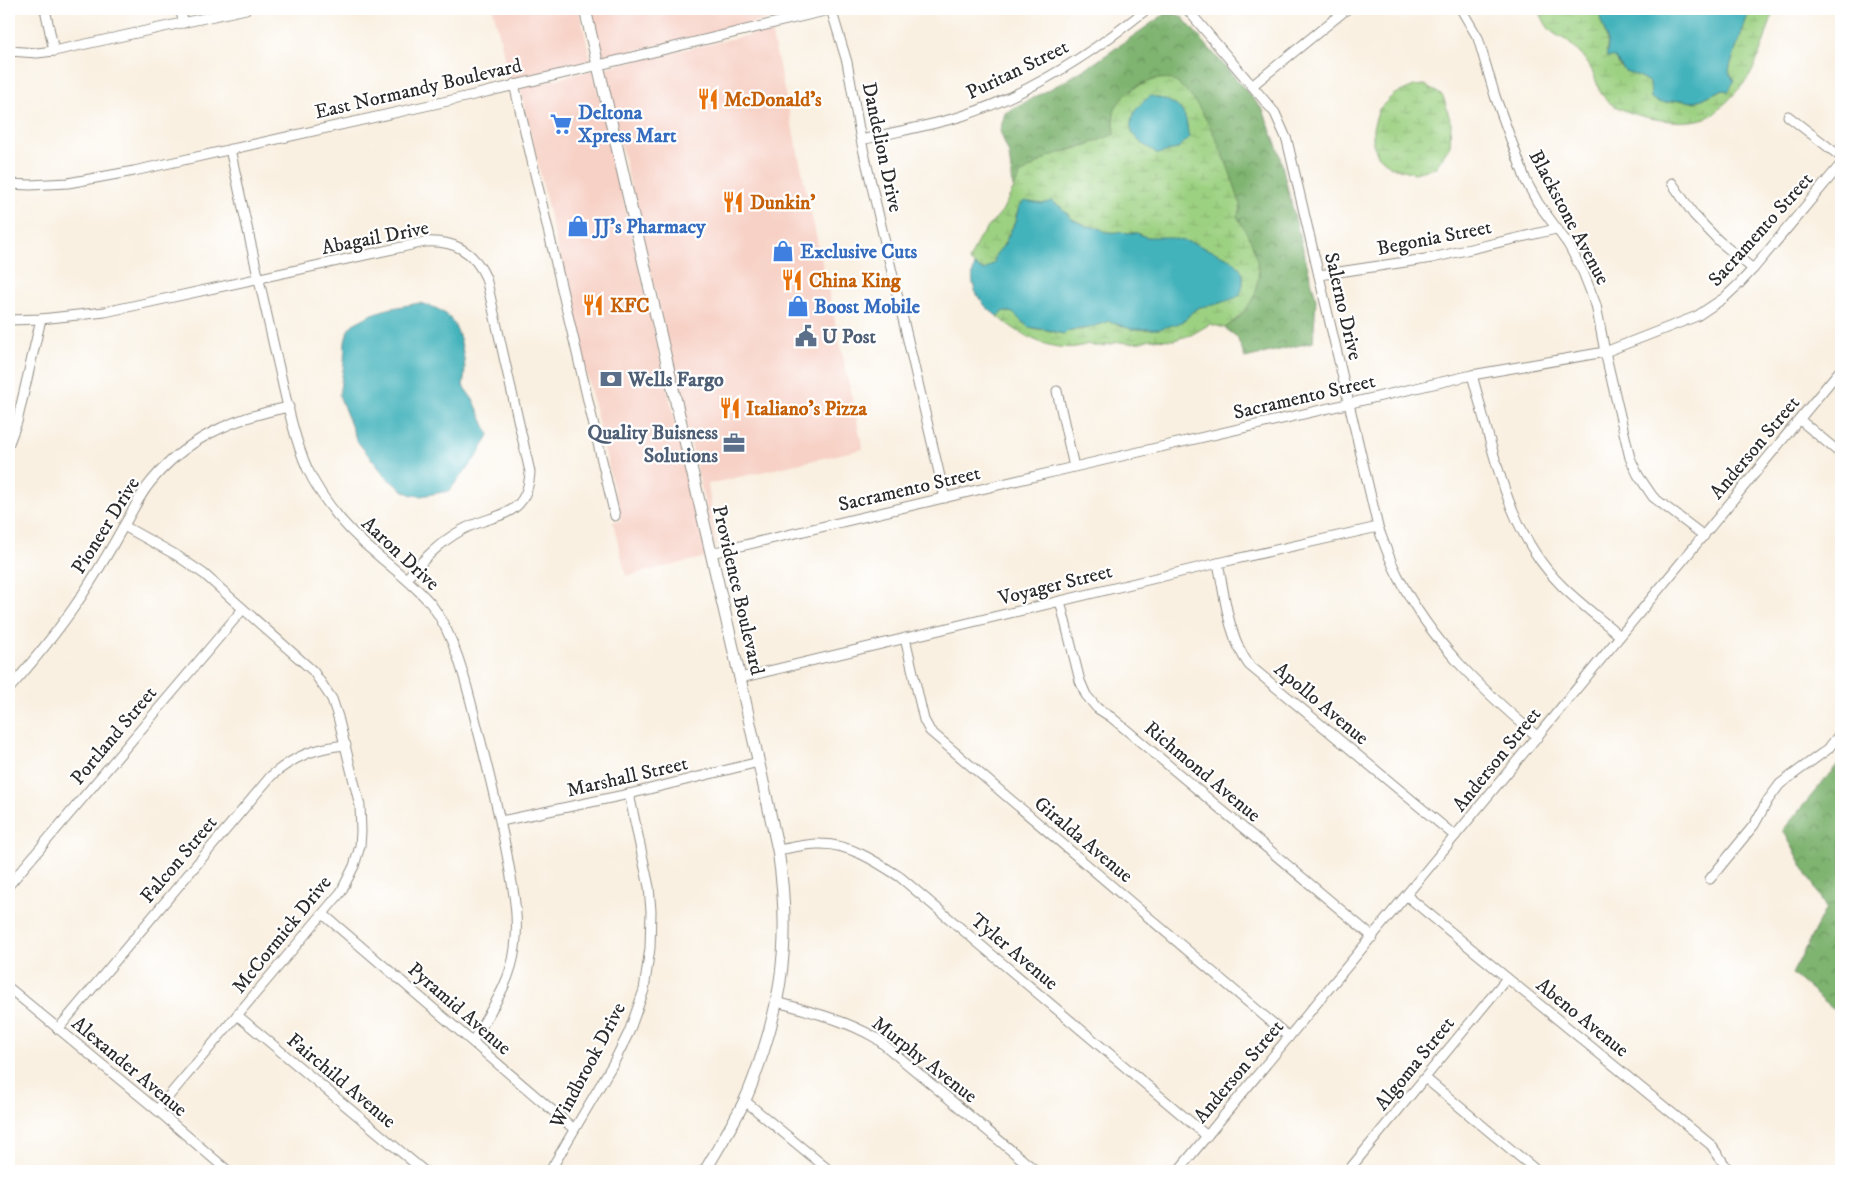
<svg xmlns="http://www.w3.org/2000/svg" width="1850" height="1180" viewBox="0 0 1850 1180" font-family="'IM FELL DW Pica',serif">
<defs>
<pattern id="forest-crowns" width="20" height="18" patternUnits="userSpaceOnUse" patternTransform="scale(1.25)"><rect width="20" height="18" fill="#7eb370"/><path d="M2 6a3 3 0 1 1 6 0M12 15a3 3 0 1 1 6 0" fill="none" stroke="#67925c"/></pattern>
<pattern id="wetland-marsh" width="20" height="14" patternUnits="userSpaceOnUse" patternTransform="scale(1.25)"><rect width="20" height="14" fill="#9dd182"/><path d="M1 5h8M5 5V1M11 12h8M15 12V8" fill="none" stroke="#87b470"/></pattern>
</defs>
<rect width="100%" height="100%" fill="#fff"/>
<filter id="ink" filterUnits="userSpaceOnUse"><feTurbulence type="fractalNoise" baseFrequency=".02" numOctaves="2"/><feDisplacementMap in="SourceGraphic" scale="10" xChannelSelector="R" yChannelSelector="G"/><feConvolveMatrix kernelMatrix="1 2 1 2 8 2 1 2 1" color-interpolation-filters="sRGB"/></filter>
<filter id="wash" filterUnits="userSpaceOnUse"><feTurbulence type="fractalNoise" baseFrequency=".0096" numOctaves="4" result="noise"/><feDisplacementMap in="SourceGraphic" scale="20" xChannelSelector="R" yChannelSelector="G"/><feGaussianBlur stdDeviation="1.12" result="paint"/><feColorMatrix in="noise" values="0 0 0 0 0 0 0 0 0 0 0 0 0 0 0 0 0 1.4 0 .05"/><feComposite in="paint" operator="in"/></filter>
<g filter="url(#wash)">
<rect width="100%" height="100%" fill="#f9f0e1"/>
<!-- built -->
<g fill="#f7d1c6">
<polygon points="493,9 579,9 591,60 510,80"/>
<polygon points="590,9 794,9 768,15 768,20 755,23 601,58"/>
<polygon points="771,30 863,449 708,484 716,546 715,547 603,68"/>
<polygon points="593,70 707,557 626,576 613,522 621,520 520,88"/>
</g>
<!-- forest -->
<g fill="url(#forest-crowns)" stroke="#546f4e">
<path d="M1169,11L1182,17L1263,110L1279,152L1289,195L1316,299L1313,342L1245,358L1237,337L1225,328L1239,318L1259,274L1253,247L1237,216L1241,209C1234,179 1200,86 1168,79C1158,77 1146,82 1138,86C1129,90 1115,105 1114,115C1113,120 1115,128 1115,134C1081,150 1035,152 1013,187L1009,154L1000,131L1005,113L1065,81L1096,62Z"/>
<polygon points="1841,760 1841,1001 1834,1010 1792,974 1826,908 1783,830"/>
</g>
<!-- wetland -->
<g fill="url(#wetland-marsh)" stroke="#647e56" fill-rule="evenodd">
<path d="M1539,9H1599C1599,23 1611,37 1606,51L1617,59L1619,65L1625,71L1639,76L1650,83L1651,98C1667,106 1666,101 1681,100C1686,100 1691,103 1697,101C1707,98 1712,92 1726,90L1727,92L1733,78L1729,72L1730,66L1750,9H1773C1772,20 1756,67 1749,77C1745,83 1718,112 1712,115C1688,129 1632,118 1610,103C1596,93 1597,74 1586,61C1581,54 1574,47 1568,42C1564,38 1559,37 1555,34C1547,29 1542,18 1539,9Z"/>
<path d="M1157,79C1161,79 1166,78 1169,79C1202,90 1234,177 1241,209L1237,216C1242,226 1250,236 1253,247C1266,283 1255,307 1225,328L1210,324L1191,335L1174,340L1150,339L1141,342L1129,343L1119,342L1102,346H1093L1088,344C1056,356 1021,336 997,316L1005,311L1013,313L1020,318L1021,322L1035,329H1043L1058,333L1070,330H1081L1109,321L1131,329H1159L1200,307L1221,302L1231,259L1183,241L1146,237L1137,233L1106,232L1099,228L1087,226L1072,219L1061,207L1051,201L1043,204L1024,202L1016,214L1015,222L994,263L984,271L969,261L979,238L1002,211L1021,174L1050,156L1084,146L1115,134C1115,128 1113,119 1114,113C1119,94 1140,84 1157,79ZM1187,125V132L1158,154L1139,141Z"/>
<polygon points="1425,85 1443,96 1451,123 1450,146 1436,167 1415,173 1391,167 1378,155 1373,144 1373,128 1379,109 1393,95 1414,86"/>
</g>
<!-- water -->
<g fill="#42b2bb" stroke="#366e73">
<path d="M1599,9H1750L1730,66L1729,72L1734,81L1728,92L1726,90C1714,91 1707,98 1696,101C1691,103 1686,100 1681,100C1669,101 1661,106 1651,98L1650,83L1639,76L1625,71L1614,57H1607C1606,52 1608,49 1608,45C1607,32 1599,21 1599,9Z"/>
<path d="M1151,96C1164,99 1180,103 1185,117C1188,124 1187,131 1189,138L1177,149L1158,154C1152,149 1143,145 1138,140C1122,125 1136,105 1151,96Z"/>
<path d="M1024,201L1043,204L1051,201L1061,207L1072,219L1086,226L1099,228L1106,232L1137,233L1146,237H1167L1193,243L1231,259L1240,268L1243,275V284L1240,295L1235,298L1214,305L1200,307L1193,311L1185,320L1177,324L1159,329H1131L1109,321L1089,328L1070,330L1063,334L1048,330L1028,327L1013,313L1005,311L997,316C980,304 967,286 975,265L984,271L994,263L996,254L1004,245L1015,222L1019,207Z"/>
<path d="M419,303C447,309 456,320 462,347C465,365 466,368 463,386L474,401L489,435L478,455L449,491L421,496L412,495L404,491L387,478L357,441L339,395L344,363L345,342L348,330L353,324L370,315L387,309Z"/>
</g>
</g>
<g filter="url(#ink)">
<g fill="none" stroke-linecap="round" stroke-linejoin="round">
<!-- minor casing -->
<g stroke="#928e86" stroke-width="11">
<g id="minor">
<polyline points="45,9 54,51"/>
<polyline points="180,9 184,23"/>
<polyline points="831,9 847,62 861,140 945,498"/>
<path d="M1187,9L1275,113L1287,140L1378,527C1384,543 1390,561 1398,576C1432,643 1481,689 1538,737"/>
<polyline points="1461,9 1478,38 1495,96 1526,181 1538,203 1568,244 1583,272 1596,305 1605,352 1630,458 1638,475 1653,497 1704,536"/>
<polyline points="9,51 37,53 54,51 246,9"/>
<polyline points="514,84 615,516"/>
<polyline points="1253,85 1347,9"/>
<polyline points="1788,116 1841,157"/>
<path d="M861,140C894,132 929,126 962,116C1030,94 1091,54 1147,9"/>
<path d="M230,149C245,218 260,286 276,355C285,392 292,433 307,468C324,504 350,533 381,558C399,573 416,586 431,604C459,641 469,697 481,742C491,783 502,824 509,866C514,893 519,920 515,948C511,983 490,1011 473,1041"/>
<polyline points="1672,183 1694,215 1719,241 1753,269"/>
<polyline points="9,184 30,185 68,183 134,171 461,98 833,9"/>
<polyline points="1319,275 1432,258 1556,229"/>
<path d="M9,320L41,319L105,312L425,242C454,240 474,251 486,278L530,472C527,520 495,512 462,530C440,542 424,559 407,578"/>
<path d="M1472,375C1493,448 1506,531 1562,586C1580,604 1601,619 1620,636"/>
<polyline points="1057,391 1074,467"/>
<polyline points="1800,420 1841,454"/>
<polyline points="9,443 17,422 41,319"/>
<polyline points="124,526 176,555 204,574 313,671 332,699 338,717 360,806 361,831 360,846 354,866 341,892 157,1110"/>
<polyline points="711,553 1074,467 1472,375 1605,352 1697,316 1724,298 1739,284 1753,269 1841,164"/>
<path d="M1218,563C1225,597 1228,636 1249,665L1455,836"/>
<polyline points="1060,601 1080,681 1086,695 1097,708 1111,717 1373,937"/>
<polyline points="905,638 924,720 930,731 1289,1037"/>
<polyline points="740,678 1218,563 1378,527"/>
<path d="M9,689C37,657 65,623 88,586C100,567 112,547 123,527C131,514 137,501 146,488C182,440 232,418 289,407"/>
<polyline points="501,821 629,794 759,762"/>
<path d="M778,850C792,848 807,843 821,844C850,844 877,862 900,877L1207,1136"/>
<polyline points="1710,879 1754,825 1768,800 1780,784 1828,749 1841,732"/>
<polyline points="9,885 243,609"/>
<polyline points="1407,896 1711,1145 1729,1171"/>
<polyline points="323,914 574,1129"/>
<polyline points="9,988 157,1110 228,1171"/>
<path d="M777,1002C812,1012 845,1020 876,1038L1036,1171"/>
<polyline points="237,1015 424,1171"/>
<path d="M58,1029L271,776C295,756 314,748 346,745"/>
<polyline points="1425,1078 1537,1171"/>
<polyline points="745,1101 830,1171"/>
<polyline points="550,1171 614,1062 629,1032 644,990 650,948 651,911 649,887 629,794"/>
<polyline points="1178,1171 1841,369"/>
<polyline points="1348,1171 1507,978"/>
</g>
</g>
<!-- major casing -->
<g stroke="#928e86" stroke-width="13">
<path id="major" d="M585,9L740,678L778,850C789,923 786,982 763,1052C757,1069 752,1086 744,1102C732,1126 718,1148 705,1171"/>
</g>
<!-- minor -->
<use href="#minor" stroke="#fff" stroke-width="9"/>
<!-- major -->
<use href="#major" stroke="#fff" stroke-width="11"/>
</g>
</g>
<!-- icons -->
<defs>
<g id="restaurant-bare" transform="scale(1.725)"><path d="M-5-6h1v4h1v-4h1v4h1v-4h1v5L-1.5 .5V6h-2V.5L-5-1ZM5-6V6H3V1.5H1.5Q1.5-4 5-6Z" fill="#e8710a" stroke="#fff" stroke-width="2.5" paint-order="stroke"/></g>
<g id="supermarket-bare" transform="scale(1.725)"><path d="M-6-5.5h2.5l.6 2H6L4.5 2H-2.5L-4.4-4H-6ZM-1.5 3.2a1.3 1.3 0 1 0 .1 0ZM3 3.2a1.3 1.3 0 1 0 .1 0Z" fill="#3f7fe0" stroke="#fff" stroke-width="2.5" paint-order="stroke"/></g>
<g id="shop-bare" transform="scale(1.725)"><path d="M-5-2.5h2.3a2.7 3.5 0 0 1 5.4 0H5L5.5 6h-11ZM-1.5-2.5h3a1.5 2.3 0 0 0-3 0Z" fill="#3f7fe0" stroke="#fff" stroke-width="2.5" paint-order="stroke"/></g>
<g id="civic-bare" transform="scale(1.725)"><path d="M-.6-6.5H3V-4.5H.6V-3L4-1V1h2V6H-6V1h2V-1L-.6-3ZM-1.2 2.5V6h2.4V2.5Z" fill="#5c6f8a" stroke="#fff" stroke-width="2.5" paint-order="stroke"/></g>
<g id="bank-bare" transform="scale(1.725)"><path d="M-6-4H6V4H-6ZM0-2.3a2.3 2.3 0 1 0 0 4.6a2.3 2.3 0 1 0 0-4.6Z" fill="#5c6f8a" stroke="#fff" stroke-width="2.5" paint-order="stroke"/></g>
<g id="office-bare" transform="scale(1.725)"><path d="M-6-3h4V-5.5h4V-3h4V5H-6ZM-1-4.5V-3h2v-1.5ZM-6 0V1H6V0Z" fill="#5c6f8a" stroke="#fff" stroke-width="2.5" paint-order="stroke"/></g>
</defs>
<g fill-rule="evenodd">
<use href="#restaurant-bare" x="708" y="99"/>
<use href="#supermarket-bare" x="561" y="124"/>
<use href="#restaurant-bare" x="733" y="202"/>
<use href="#shop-bare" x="578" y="226"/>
<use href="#shop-bare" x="783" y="251"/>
<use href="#restaurant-bare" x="792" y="280"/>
<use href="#restaurant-bare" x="593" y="305"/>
<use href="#shop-bare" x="798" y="306"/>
<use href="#civic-bare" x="806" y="336"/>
<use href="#bank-bare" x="611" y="379"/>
<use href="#restaurant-bare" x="730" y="408"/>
<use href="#office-bare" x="734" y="443"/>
</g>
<g text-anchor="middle" stroke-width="4.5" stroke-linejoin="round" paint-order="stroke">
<!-- street labels -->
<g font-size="20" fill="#2b2b2b" stroke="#fff">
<text transform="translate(1017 69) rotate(-26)" y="7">Puritan Street</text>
<text transform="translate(418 88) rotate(-13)" y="7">East Normandy Boulevard</text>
<text transform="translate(883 147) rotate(78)" y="7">Dandelion Drive</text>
<text transform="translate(1570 217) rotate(62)" y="7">Blackstone Avenue</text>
<text transform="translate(1760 229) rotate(-48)" y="7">Sacramento Street</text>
<text transform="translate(375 237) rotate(-11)" y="7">Abagail Drive</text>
<text transform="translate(1434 237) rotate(-11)" y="7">Begonia Street</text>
<text transform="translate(1344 306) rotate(77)" y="7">Salerno Drive</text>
<text transform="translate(1304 396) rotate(-13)" y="7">Sacramento Street</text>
<text transform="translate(1754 447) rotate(-50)" y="7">Anderson Street</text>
<text transform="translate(909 488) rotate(-13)" y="7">Sacramento Street</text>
<text transform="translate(105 525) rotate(-58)" y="7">Pioneer Drive</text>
<text transform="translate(401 553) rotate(43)" y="7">Aaron Drive</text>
<text transform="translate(1055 584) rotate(-14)" y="7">Voyager Street</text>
<text transform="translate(739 590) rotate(77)" y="7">Providence Boulevard</text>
<text transform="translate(1322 703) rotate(40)" y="7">Apollo Avenue</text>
<text transform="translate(113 735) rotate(-50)" y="7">Portland Street</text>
<text transform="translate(1496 759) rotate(-51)" y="7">Anderson Street</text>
<text transform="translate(1203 771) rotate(40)" y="7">Richmond Avenue</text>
<text transform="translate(627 776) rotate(-13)" y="7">Marshall Street</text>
<text transform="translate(1084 839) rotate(40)" y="7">Giralda Avenue</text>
<text transform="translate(178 859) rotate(-50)" y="7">Falcon Street</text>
<text transform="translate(281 934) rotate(-51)" y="7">McCormick Drive</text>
<text transform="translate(1015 951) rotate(40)" y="7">Tyler Avenue</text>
<text transform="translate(460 1008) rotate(41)" y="7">Pyramid Avenue</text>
<text transform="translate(1583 1017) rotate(39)" y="7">Abeno Avenue</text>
<text transform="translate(925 1059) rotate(38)" y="7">Murphy Avenue</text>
<text transform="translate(1414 1063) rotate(-51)" y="7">Algoma Street</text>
<text transform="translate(587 1065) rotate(-62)" y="7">Windbrook Drive</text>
<text transform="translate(130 1066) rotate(40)" y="7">Alexander Avenue</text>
<text transform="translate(1238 1071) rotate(-50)" y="7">Anderson Street</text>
<text transform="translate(342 1080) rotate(40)" y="7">Fairchild Avenue</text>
</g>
<!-- food labels -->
<g font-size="20" font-weight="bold" fill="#c56008" stroke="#fff" text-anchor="start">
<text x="724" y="106">McDonald's</text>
<text x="750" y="209">Dunkin'</text>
<text x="809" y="287">China King</text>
<text x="610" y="312">KFC</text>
<text x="746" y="415">Italiano's Pizza</text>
</g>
<!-- shop labels -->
<g font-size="20" font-weight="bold" fill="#366cbe" stroke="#fff" text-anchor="start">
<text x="578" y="119">Deltona<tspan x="578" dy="23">Xpress Mart</tspan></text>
<text x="594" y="233">JJ's Pharmacy</text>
<text x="800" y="258">Exclusive Cuts</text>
<text x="814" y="313">Boost Mobile</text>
</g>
<!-- service labels -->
<g font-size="20" font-weight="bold" fill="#4e5e75" stroke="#fff" text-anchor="start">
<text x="822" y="343">U Post</text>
<text x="628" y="386">Wells Fargo</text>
<text x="718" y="439" text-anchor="end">Quality Buisness<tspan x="718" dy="23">Solutions</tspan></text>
</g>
</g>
<!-- margin -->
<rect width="1850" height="1180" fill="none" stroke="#fff" stroke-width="30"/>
</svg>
